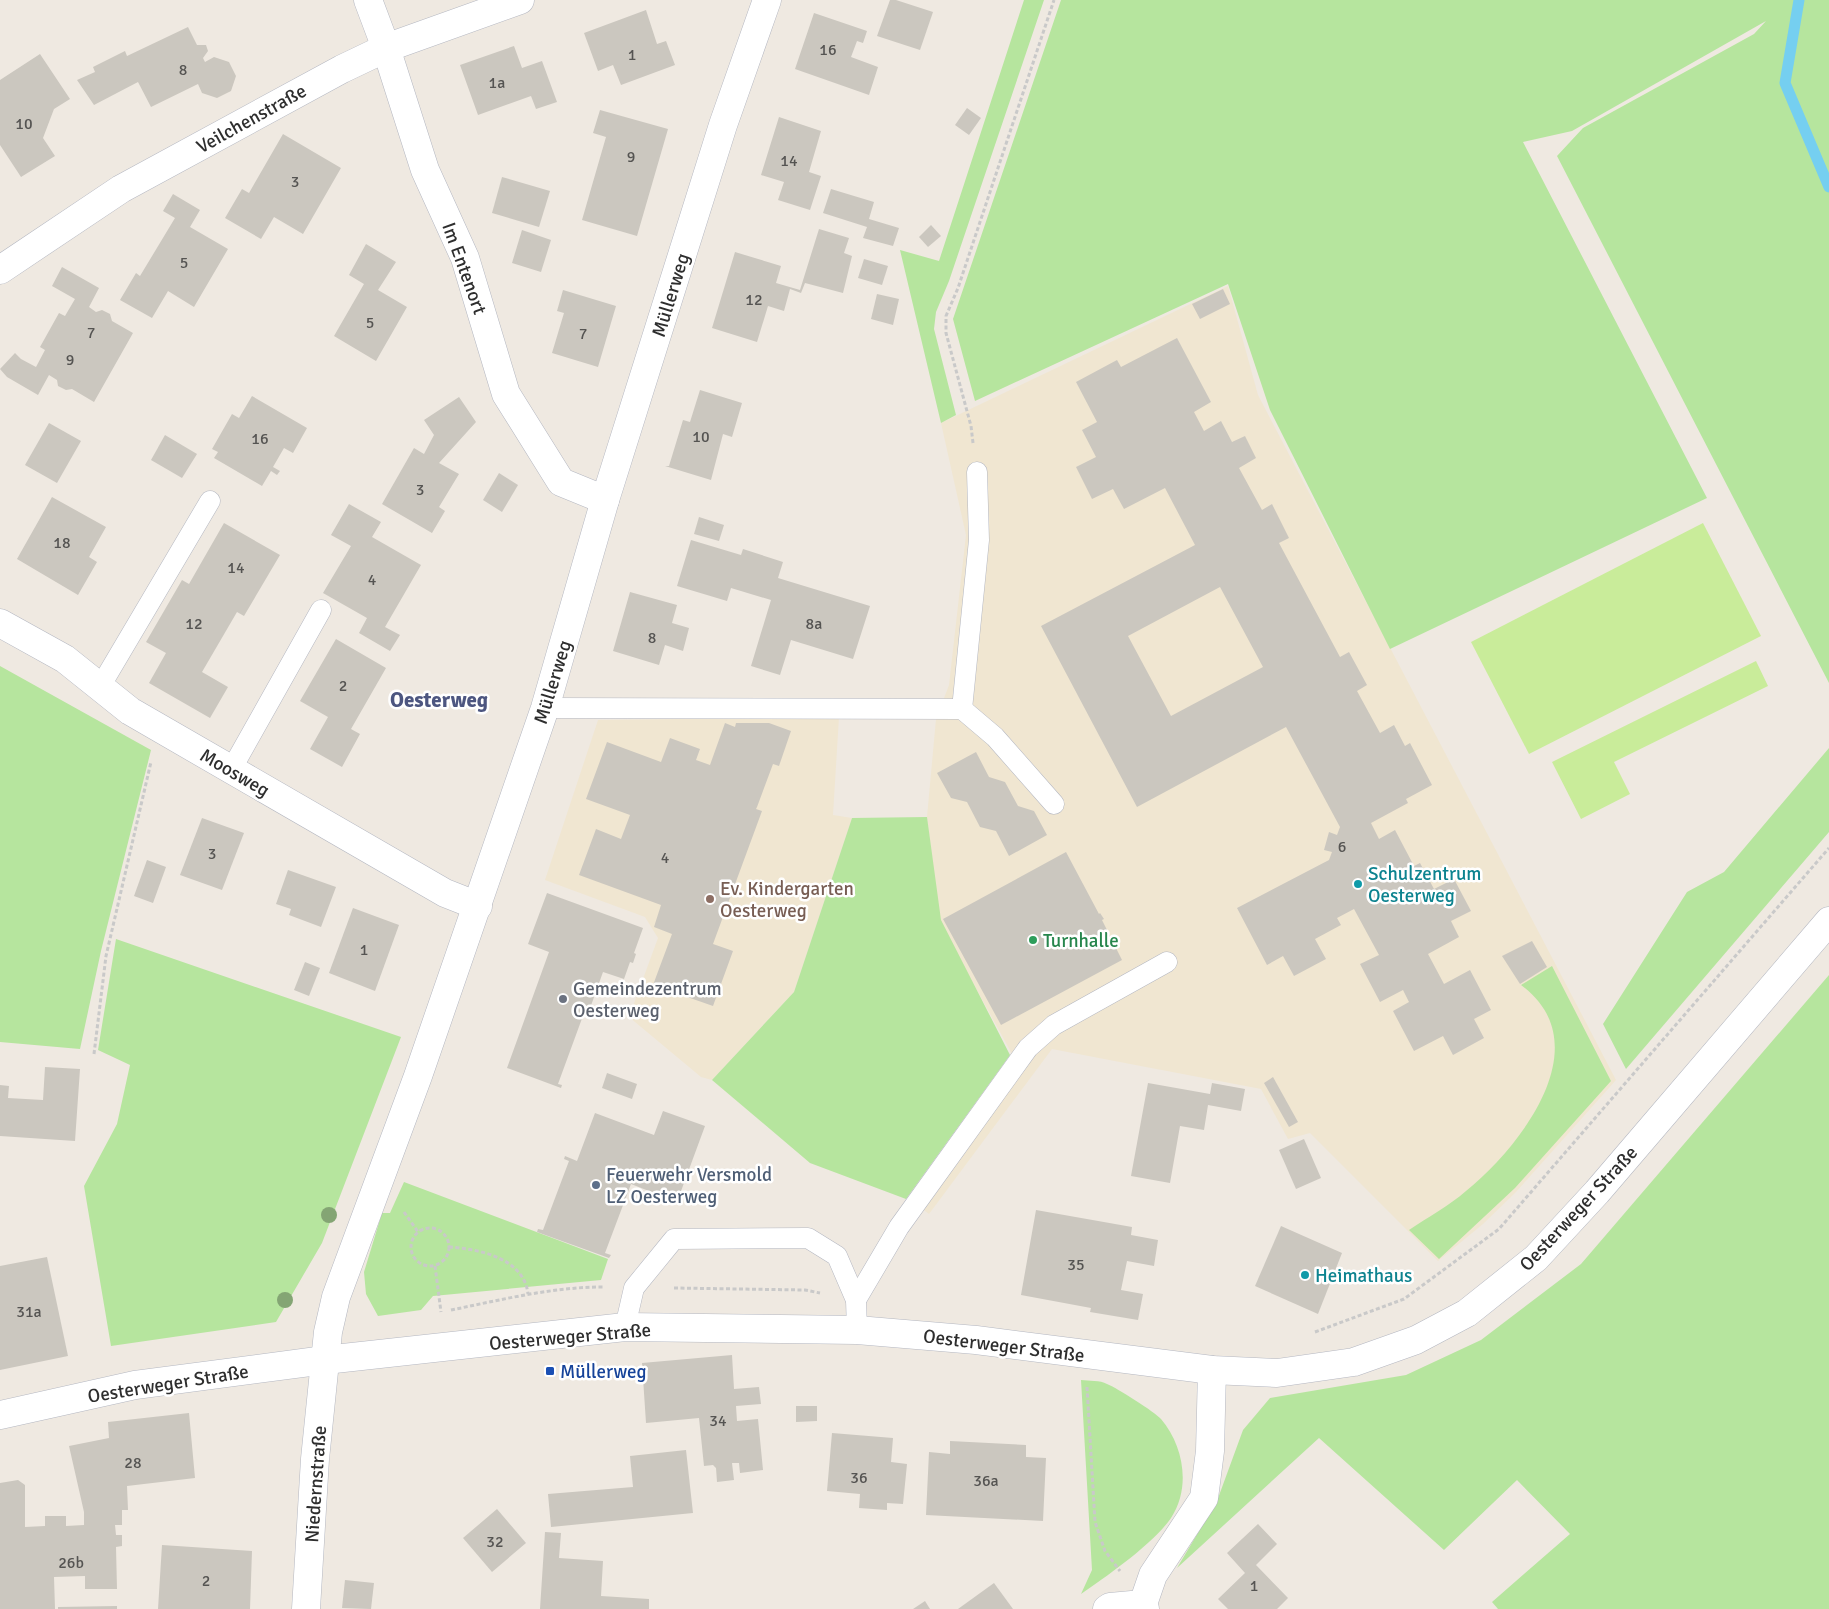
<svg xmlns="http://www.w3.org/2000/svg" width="1829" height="1609" viewBox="0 0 1829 1609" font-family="Signika,sans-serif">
<rect width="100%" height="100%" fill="#efe9e1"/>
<!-- education -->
<g fill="#f0e6d1">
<polygon points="1228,286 1258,395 1616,1080 1516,1192 1483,1224 1438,1261 1310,1133 1288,1139 1261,1089 1052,1049 929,1214 908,1198 1012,1054 940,923 927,817 936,719 949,685 966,535 941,423"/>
<polygon points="839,717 833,815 852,818 794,992 712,1080 701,1077 629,1017 658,938 645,917 545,880 598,720"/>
</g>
<!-- green -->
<g fill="#b6e59e">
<polygon points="1024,0 1044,0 949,281 936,312 934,329 956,415 941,423 900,250 939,261"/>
<polygon points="1061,0 1829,0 1829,683 1557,156 1583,128 1754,34 1766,21 1572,131 1523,142 1707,498 1390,649 1270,410 1228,284 975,401 953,319"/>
<polygon points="0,666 151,750 101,951 80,1049 0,1042"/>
<polygon points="1829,748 1829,832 1626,1069 1603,1024 1687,892 1724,872"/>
<polygon points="927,817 941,920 1010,1055 906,1199 810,1163 712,1080 794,992 852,818"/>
<polygon points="116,939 401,1037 322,1243 276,1322 111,1346 84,1186 117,1124 130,1065 98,1050"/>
<path d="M1552,966L1611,1081L1515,1188L1439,1259L1409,1230C1428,1217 1449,1206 1466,1191C1521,1146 1601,1044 1521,985Z"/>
<polygon points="1829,975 1829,1609 1498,1609 1492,1602 1570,1534 1517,1480 1444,1550 1319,1438 1177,1568 1217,1501 1243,1430 1270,1398 1406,1375 1481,1340 1581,1264"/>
<polygon points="404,1182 608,1259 601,1280 433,1296 421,1310 378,1316 366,1294 364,1272 382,1213 390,1213"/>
<path d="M1081,1380C1089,1381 1100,1380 1107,1384C1117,1388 1155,1412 1161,1419C1184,1446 1191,1488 1171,1518C1153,1544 1107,1576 1081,1594L1092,1570Z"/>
</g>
<!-- pitch -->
<g fill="#c9ec9a">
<polygon points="1703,523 1761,636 1529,754 1471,642"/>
<polygon points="1756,661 1768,686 1614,762 1630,794 1581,819 1552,762"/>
</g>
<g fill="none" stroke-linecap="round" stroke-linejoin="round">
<!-- stream -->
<polyline stroke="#75cff0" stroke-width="11" points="1799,0 1785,83 1829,187"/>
</g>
<!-- building -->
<g fill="#cbc7bf" fill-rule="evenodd">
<polygon points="890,0 896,0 933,12 920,50 877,36"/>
<polygon points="646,10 657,44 666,41 675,65 621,85 613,65 598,71 584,33"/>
<polygon points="814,13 867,31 863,43 857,41 851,57 878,67 869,95 795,69"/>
<polygon points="188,27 197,45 206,45 208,51 203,58 205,62 214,57 229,62 236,76 231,91 217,98 202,93 198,84 151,107 138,82 94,105 77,80 95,72 93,67 125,51 127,56"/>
<polygon points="514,46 522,68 542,61 557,102 536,109 531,96 478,115 460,65"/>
<polygon points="40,54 70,99 54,109 43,138 55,156 21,177 0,145 0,80"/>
<polygon points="967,108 981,118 969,135 955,125"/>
<polygon points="600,110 668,129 637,236 582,220 606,137 593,133"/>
<polygon points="779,117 821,131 809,172 821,176 810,210 778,200 784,182 761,175"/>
<polygon points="283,134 341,168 303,234 274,217 261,239 225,218 242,189 249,193"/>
<polygon points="502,177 550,191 539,227 492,213"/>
<polygon points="831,189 874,202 869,219 899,228 893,246 863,238 867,227 823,213"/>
<polygon points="173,194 200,210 190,227 228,249 194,307 168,291 152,318 120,300 136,273 140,276 175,218 163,211"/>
<polygon points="931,225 941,236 928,247 919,237"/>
<polygon points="819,229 849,238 844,253 852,256 843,293 805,283 801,293 790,289 784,311 768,306 757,342 712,328 735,252 781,266 776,283 800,290"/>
<polygon points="522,230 551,240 541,272 512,263"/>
<polygon points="366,244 396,262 378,290 407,307 376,361 334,336 364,284 349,275"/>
<polygon points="864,259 888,266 882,285 858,278"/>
<polygon points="62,267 99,288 89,307 96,312 102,310 110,314 112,321 133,333 94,402 72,389 66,390 58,386 57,380 49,375 38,395 7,377 0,369 15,353 21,359 36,367 45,350 40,347 59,313 65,316 75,299 52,286"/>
<polygon points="1223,289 1230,304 1200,319 1192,304"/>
<polygon points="563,290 616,306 598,367 552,353 564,313 557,311"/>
<polygon points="877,294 899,299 893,325 871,319"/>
<path d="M1177,338L1211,402L1194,412L1204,431L1221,421L1232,442L1245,436L1256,458L1239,468L1262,510L1272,504L1289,538L1279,543L1340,657L1349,652L1367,685L1357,691L1380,733L1394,725L1405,746L1410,743L1432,785L1406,799L1408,803L1371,823L1379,839L1395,830L1414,866L1420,863L1434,889L1454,879L1471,911L1451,921L1459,937L1428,954L1444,984L1470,970L1491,1010L1474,1019L1484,1038L1453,1055L1443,1036L1414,1051L1393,1011L1409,1002L1403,990L1380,1002L1360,964L1379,955L1354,909L1337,918L1341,925L1315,939L1326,959L1294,976L1283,956L1267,965L1237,908L1329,860L1332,852L1324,850L1329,832L1337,835L1340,827L1286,727L1137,807L1041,626L1195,545L1165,488L1124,509L1113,489L1092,499L1076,467L1096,457L1082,430L1097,422L1076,382L1117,360L1121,367ZM1220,587L1263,667L1171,716L1128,636Z"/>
<polygon points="700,390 742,403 732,437 723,434 711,480 665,466 669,466 683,420 690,422"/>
<polygon points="252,396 307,428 293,453 284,448 273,467 280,471 277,475 271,471 262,486 214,458 218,452 212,449 232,414 239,418"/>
<polygon points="459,397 476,422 439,463 459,474 439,507 445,511 432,533 382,504 414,448 424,454 434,435 424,420"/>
<polygon points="49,423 81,441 57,483 25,465"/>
<polygon points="165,435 197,454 182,478 151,460"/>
<polygon points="499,473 518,485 502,512 483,500"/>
<polygon points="52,497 106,527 89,557 97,562 78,595 17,559"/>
<polygon points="349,504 381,522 372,537 421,565 385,627 400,635 390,651 359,633 367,618 323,593 351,546 331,535"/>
<polygon points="699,517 724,525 719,541 694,534"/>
<polygon points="224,523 280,555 244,616 237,612 202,672 228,687 210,718 149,683 166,653 146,642 182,580 189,584"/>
<polygon points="691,540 741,555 743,549 783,562 778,578 870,606 853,659 791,640 780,675 751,666 771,600 731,588 727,601 677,586"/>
<polygon points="630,592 677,605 672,623 689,628 683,651 665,645 659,665 613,651"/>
<polygon points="336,639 386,668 351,729 360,734 342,767 310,749 328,717 300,701"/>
<polygon points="725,723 735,727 736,723 769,723 791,731 779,766 773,764 757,807 756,809 762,811 713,944 733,951 713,1006 653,985 672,934 654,927 661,905 579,875 596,829 621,839 630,815 586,799 607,742 661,762 670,738 700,749 696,760 710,765"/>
<polygon points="976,752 989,777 1005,782 1018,806 1034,811 1047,835 1009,856 996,831 980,827 967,802 951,798 937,773"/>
<polygon points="202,818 244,833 222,890 180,875"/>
<polygon points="1066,852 1099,914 1100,913 1104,919 1102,920 1122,960 1001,1025 943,919"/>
<polygon points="147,860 166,867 153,903 134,896"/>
<polygon points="288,870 336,887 321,927 289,915 291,909 276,904"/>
<polygon points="547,893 643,928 634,953 636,954 633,963 630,962 624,979 603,972 588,1014 584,1013 558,1084 562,1085 561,1088 507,1068 549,952 528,944"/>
<polygon points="353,908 399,925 375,991 329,973"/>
<polygon points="1532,941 1547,967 1520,984 1502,956"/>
<polygon points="305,962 320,968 309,996 294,990"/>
<polygon points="45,1067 80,1069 75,1141 0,1136 0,1085 9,1086 8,1098 43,1100"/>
<polygon points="607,1073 637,1084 632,1099 602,1088"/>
<polygon points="1273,1077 1298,1122 1289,1127 1264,1083"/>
<polygon points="1148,1083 1210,1094 1212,1083 1245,1089 1241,1111 1208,1105 1204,1130 1180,1126 1170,1183 1131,1176"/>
<polygon points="663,1111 705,1126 677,1202 631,1184 605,1253 611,1255 609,1258 537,1232 538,1229 543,1230 569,1161 564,1159 565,1156 577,1161 595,1113 654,1135"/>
<polygon points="1304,1139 1321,1178 1296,1189 1279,1150"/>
<polygon points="1036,1210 1132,1227 1131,1235 1158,1240 1154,1266 1127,1261 1121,1290 1143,1294 1138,1320 1090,1312 1091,1308 1021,1295"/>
<polygon points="1281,1226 1342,1253 1318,1314 1255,1286"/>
<polygon points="47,1257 68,1356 0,1370 0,1266"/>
<polygon points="732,1355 734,1389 759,1387 761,1404 736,1406 737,1421 758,1419 763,1470 740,1473 739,1463 732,1463 734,1480 717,1482 716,1468 713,1465 704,1466 699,1418 646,1423 642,1363"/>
<polygon points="796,1406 817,1406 817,1421 796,1422"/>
<polygon points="189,1413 195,1478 127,1486 128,1510 122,1510 122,1525 115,1525 116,1535 122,1535 122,1546 116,1547 117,1589 85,1589 85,1576 54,1577 55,1609 0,1609 0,1483 18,1480 25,1485 25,1527 45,1526 45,1516 66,1516 66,1526 84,1525 84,1512 69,1446 109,1438 108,1422"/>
<polygon points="832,1433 893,1438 891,1462 907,1464 903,1504 887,1503 887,1510 859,1508 860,1494 827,1491"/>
<polygon points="950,1441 1026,1445 1026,1457 1046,1458 1043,1521 926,1515 929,1452 950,1454"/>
<polygon points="686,1450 693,1513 551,1527 548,1494 633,1487 630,1456"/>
<polygon points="497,1509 526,1543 492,1572 463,1538"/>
<polygon points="1258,1524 1277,1544 1256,1565 1288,1598 1277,1609 1228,1609 1218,1599 1245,1573 1227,1553"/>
<polygon points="545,1532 561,1533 559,1558 603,1561 601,1596 649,1599 649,1609 540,1609"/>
<polygon points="162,1545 252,1551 250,1609 158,1609"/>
<polygon points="345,1580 374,1583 371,1609 342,1608"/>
<polygon points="994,1583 1013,1609 958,1609"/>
<polygon points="925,1601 930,1609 913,1609"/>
<polygon points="117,1606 117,1609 58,1609 58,1607"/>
</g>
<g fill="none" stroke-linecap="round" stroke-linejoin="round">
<!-- service casing -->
<g stroke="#b4b7c1" stroke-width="21">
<g id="service">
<polyline points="100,687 210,501"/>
<polyline points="545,708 962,709 995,737 1054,804"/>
<polyline points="962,709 979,540 977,472"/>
<polyline points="231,770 321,610"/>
<polyline points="856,1300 899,1227 1028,1048 1054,1025 1167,962"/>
<polyline points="625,1327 634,1288 674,1239 808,1238 837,1256 856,1300 857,1330"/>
</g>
</g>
<!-- minor casing -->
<g stroke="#b4b7c1" stroke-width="29">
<g id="minor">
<polyline points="368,0 386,48 425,170 465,258 506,394 561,482 605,500"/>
<polyline points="0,270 121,189 342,69 386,48 520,0"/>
<polyline points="0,623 65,659 130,711 445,893 478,906"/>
<polyline points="306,1609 315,1459 328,1332 336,1297 418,1076 545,708 605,500 723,125 767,0"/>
<polyline points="1107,1609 1110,1607 1143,1604"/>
<polyline points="1145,1609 1143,1604 1153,1575 1204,1498 1210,1451 1212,1370"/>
</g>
</g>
<!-- secondary casing -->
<g stroke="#b4b7c1" stroke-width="29">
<polyline id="secondary" points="0,1415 135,1385 325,1360 625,1327 857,1330 976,1340 1212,1370 1277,1373 1354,1362 1416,1340 1467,1313 1536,1258 1597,1192 1829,921"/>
</g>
<!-- path -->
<g stroke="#c9c9c9" stroke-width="3" stroke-dasharray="4 2.5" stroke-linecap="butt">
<polyline points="973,443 971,426 946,333 946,316 958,288 1054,0"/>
<polyline points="94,1054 106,956 151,762"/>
<polyline points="404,1212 418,1232"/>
<circle cx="430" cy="1247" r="19"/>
<path d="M449,1247C479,1249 524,1258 528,1294"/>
<polyline points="435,1266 441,1312"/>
<polyline points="674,1288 805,1290 820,1293"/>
<path d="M451,1310C501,1300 551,1287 603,1287"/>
<polyline points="1315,1332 1404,1299 1499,1229 1829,848"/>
<polyline points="1087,1387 1095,1522 1105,1551 1120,1571"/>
</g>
<!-- service -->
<use href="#service" stroke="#fff" stroke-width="20"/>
<!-- minor -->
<use href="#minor" stroke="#fff" stroke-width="28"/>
<!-- secondary -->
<use href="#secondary" stroke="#fff" stroke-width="28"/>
</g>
<!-- trees -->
<g fill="#84a574">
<circle cx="329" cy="1215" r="8"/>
<circle cx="285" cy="1300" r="8"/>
</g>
<!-- markers -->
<g fill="#0f9aa8" stroke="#fff" stroke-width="2">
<circle cx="1358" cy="884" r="5"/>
<circle cx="1305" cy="1275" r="5"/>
</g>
<circle fill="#8d6e63" stroke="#fff" stroke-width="2" cx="710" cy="899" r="5"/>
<circle fill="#2e9e5b" stroke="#fff" stroke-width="2" cx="1033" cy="940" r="5"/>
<circle fill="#6b7280" stroke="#fff" stroke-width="2" cx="563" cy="999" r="5"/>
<circle fill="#5c6f8a" stroke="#fff" stroke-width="2" cx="596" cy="1185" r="5"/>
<rect fill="#1a4fb4" stroke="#fff" stroke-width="2" x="545" y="1366" width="10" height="10" rx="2.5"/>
<g text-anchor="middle" stroke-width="5" stroke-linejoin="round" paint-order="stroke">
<!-- number labels -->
<g font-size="16" fill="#555452">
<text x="828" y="55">16</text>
<text x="632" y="60">1</text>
<text x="183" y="75">8</text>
<text x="497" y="88">1a</text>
<text x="24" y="129">10</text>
<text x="631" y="162">9</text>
<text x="789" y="166">14</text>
<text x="295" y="187">3</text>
<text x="184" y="268">5</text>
<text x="754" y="305">12</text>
<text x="370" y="328">5</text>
<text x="91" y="338">7</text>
<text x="583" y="339">7</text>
<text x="70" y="365">9</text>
<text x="701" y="442">10</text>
<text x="260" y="444">16</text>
<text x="420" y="495">3</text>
<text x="62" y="548">18</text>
<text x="236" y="573">14</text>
<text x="372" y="585">4</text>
<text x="194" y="629">12</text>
<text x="814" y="629">8a</text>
<text x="652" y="643">8</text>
<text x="343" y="691">2</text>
<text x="1342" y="852">6</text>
<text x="212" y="859">3</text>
<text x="665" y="863">4</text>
<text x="364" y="955">1</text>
<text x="1076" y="1270">35</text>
<text x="29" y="1317">31a</text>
<text x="718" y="1426">34</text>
<text x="133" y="1468">28</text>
<text x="859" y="1483">36</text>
<text x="986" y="1486">36a</text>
<text x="495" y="1547">32</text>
<text x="71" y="1568">26b</text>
<text x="206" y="1586">2</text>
<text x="1254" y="1591">1</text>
</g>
<!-- street labels -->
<g font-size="19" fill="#2e2e2e" stroke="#fff">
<text transform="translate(251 118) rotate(-29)" y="7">Veilchenstraße</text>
<text transform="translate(465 268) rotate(70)" y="7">Im Entenort</text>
<text transform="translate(670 295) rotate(-73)" y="7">Müllerweg</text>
<text transform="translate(552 682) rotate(-73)" y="7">Müllerweg</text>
<text transform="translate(235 772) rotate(30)" y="7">Moosweg</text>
<text transform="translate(1578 1208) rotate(-47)" y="7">Oesterweger Straße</text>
<text transform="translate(570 1336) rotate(-5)" y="7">Oesterweger Straße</text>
<text transform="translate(1004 1345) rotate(7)" y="7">Oesterweger Straße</text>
<text transform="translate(168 1383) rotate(-9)" y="7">Oesterweger Straße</text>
<text transform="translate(315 1484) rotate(-86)" y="7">Niedernstraße</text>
</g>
<!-- culture labels -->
<g font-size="19" fill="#0d838f" stroke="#fff" text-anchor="start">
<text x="1368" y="880">Schulzentrum<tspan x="1368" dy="22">Oesterweg</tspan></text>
<text x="1315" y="1282">Heimathaus</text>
</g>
<!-- education labels -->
<g font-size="19" fill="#785e54" stroke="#fff" text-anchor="start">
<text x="720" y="895">Ev. Kindergarten<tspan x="720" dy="22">Oesterweg</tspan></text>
</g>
<!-- leisure labels -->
<g font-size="19" fill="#27864d" stroke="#fff" text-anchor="start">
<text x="1043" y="947">Turnhalle</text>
</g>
<!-- worship labels -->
<g font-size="19" fill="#5b616d" stroke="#fff" text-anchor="start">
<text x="573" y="995">Gemeindezentrum<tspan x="573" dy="22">Oesterweg</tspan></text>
</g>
<!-- service labels -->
<g font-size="19" fill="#4e5e75" stroke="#fff" text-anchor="start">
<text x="606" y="1181">Feuerwehr Versmold<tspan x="606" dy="22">LZ Oesterweg</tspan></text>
</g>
<!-- transit labels -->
<g font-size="19" fill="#164399" stroke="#fff" text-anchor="start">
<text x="560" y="1378">Müllerweg</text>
</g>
<!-- quarter labels -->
<g font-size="21" font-weight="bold" fill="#4d5680" stroke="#fff">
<text x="439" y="707">Oesterweg</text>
</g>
</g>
</svg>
